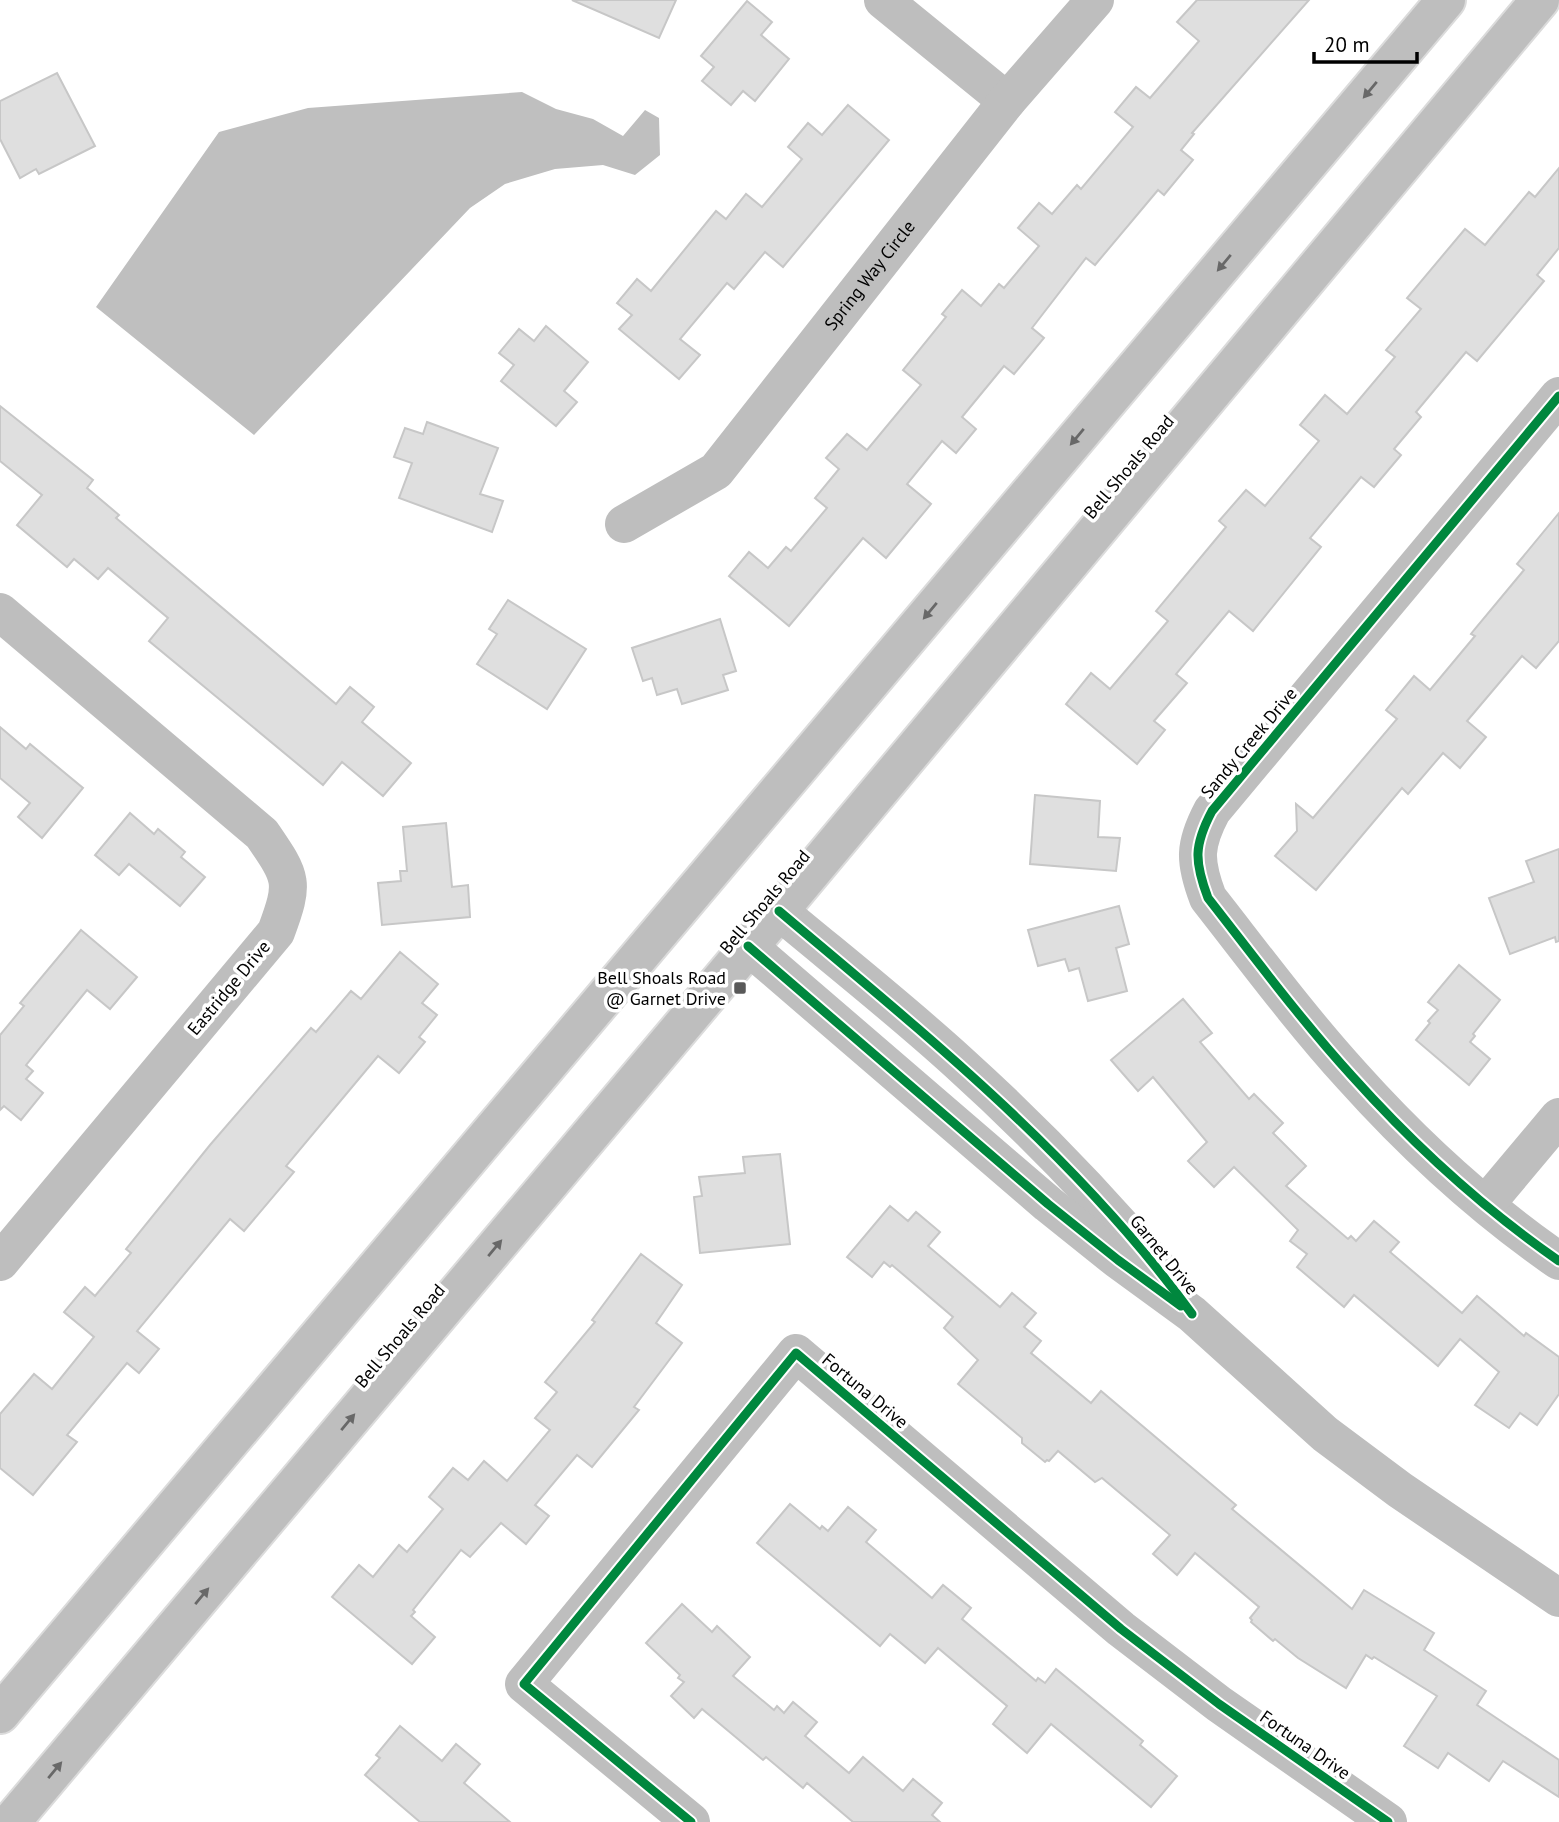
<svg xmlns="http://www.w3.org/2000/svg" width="1559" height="1822" viewBox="0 0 1559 1822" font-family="'PT Sans',sans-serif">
<rect width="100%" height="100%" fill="#fff"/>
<!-- water -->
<polygon fill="#bfbfbf" points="522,92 556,109 593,119 623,136 645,110 659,118 660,155 635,175 603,165 555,169 505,184 470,208 254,435 96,307 219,132 308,108"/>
<!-- building -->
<g fill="#dfdfdf" stroke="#c7c7c7" stroke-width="2">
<polygon points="572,0 676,0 659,38"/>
<polygon points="1197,0 1309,0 1192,133 1194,134 1181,150 1193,160 1164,195 1158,190 1095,265 1086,258 1032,328 1044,338 1014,374 1004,366 962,417 976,429 956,453 942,441 907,484 931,504 886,558 863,538 789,626 729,576 749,552 768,568 786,547 791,551 827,508 815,498 839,469 826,458 847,434 867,450 921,385 903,370 946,317 942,314 962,290 981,306 999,284 1004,288 1039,246 1018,228 1039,203 1052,214 1077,185 1081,189 1133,127 1115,112 1136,87 1150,98 1199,41 1177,22"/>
<polygon points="747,1 772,22 761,35 789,59 755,101 743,91 731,105 702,81 714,67 701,56"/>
<polygon points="57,73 95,146 39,174 36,169 20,178 0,139 0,101"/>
<polygon points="848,105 889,140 783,267 765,252 734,289 727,283 680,339 700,355 679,379 619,329 632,315 617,303 637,279 651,291 716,211 726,219 746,194 762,207 802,159 788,147 808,123 822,135"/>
<polygon points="1559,168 1559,248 1537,275 1544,281 1477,361 1466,352 1416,412 1421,417 1394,449 1401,455 1374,487 1361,477 1310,538 1321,547 1253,631 1229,611 1176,674 1187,683 1154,721 1165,730 1137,764 1066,704 1091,673 1110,689 1168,621 1156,611 1226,527 1219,521 1246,490 1265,506 1319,441 1300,425 1325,395 1347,414 1395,357 1386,350 1421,309 1407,298 1465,229 1485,245 1529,192 1535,197"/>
<polygon points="546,326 588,362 564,391 577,402 556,426 501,381 514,365 499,353 519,329 534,341"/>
<polygon points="0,406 93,480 87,488 119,515 116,518 336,704 350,687 374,707 362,722 411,763 383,796 342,762 323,785 149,641 168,618 108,568 98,579 74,559 67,567 17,525 42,495 0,461"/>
<polygon points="427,422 498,448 480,494 503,501 492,532 399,498 412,463 394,457 405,428 423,434"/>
<polygon points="1559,513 1559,641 1536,668 1522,656 1467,721 1486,737 1460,768 1443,753 1408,794 1402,788 1316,890 1275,856 1297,831 1296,804 1313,818 1397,719 1386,710 1414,676 1430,690 1475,636 1471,634 1474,630 1524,570 1517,564"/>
<polygon points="508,600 586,649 547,709 477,664 497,634 489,629"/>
<polygon points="720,619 736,671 723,675 728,690 682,704 677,689 657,695 652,678 643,681 632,648"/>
<polygon points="0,727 26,749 30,744 83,788 42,838 18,817 30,803 0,778"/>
<polygon points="1035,795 1100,801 1098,837 1120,838 1116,871 1030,864"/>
<polygon points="130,813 154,834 158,829 185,852 181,857 205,877 180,906 129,864 119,875 95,855"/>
<polygon points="446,823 452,887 468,885 470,917 382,925 378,883 401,881 400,871 407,871 403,827"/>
<polygon points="1559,849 1559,941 1556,942 1555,937 1510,954 1489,898 1534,882 1526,861"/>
<polygon points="1119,906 1129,944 1116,948 1127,991 1088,1001 1079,968 1069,971 1065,959 1038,966 1028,930"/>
<polygon points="81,930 137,977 110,1009 87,990 26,1065 33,1071 26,1079 43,1093 21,1120 4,1106 0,1110 0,1035 24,1006 20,1003"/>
<polygon points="400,952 438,984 422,1003 437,1015 419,1037 425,1042 399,1073 378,1056 286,1166 294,1172 244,1231 230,1219 137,1331 159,1349 139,1373 127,1363 67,1435 77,1442 33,1495 0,1468 0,1414 34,1374 52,1389 94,1337 64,1312 85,1287 95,1296 131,1253 126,1249 210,1145 311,1028 316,1032 351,991 361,999"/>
<polygon points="1459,965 1500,1000 1473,1034 1475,1036 1470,1042 1490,1059 1469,1085 1416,1040 1430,1023 1428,1021 1438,1010 1428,1002"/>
<polygon points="1183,999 1212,1033 1200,1042 1249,1099 1254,1094 1283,1123 1273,1133 1306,1166 1286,1186 1348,1239 1351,1236 1356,1241 1374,1221 1399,1242 1390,1252 1462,1313 1477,1296 1524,1336 1526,1333 1559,1357 1559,1394 1537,1425 1520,1413 1509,1428 1475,1405 1499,1372 1460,1339 1438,1366 1354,1295 1344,1307 1297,1267 1307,1254 1290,1241 1298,1230 1234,1167 1214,1187 1188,1161 1207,1142 1153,1077 1138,1091 1111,1060"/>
<polygon points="780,1154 790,1244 700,1253 694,1197 702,1196 699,1177 745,1173 743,1157"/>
<polygon points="890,1206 908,1221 916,1212 940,1232 928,1246 1000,1307 1012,1293 1036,1313 1024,1327 1041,1341 1031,1353 1091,1403 1101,1391 1236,1505 1232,1509 1352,1609 1364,1590 1434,1633 1424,1650 1486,1691 1477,1705 1559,1760 1559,1797 1503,1761 1489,1781 1448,1753 1438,1768 1404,1746 1437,1696 1374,1657 1372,1659 1366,1655 1346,1688 1298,1658 1275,1639 1273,1641 1251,1622 1252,1620 1250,1618 1259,1607 1195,1553 1177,1575 1153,1554 1170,1535 1102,1478 1095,1482 1058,1451 1049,1461 1047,1460 1045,1462 1022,1443 1022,1438 958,1384 978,1360 944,1328 953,1317 892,1265 890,1267 884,1262 872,1277 847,1257"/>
<polygon points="641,1254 682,1285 656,1323 682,1343 634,1407 639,1410 592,1467 577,1455 535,1505 549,1516 526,1544 501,1523 470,1557 461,1550 413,1610 415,1612 411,1616 435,1637 412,1664 332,1597 359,1565 373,1577 399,1545 407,1552 443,1509 429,1497 453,1468 468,1480 484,1461 507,1481 550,1430 535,1418 557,1392 545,1382 595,1322 592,1320"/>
<polygon points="790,1504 820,1529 822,1526 828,1531 848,1507 876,1530 866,1542 932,1598 943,1585 971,1608 962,1619 1036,1681 1038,1678 1045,1683 1056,1669 1143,1741 1140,1745 1177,1776 1151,1807 1051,1724 1027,1753 993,1724 1007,1706 938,1648 925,1663 890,1634 880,1646 757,1543"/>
<polygon points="682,1604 712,1632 717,1626 750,1657 733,1676 774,1710 777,1706 784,1713 793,1702 817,1722 805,1736 849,1773 863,1757 903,1791 913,1779 942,1803 932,1815 940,1822 853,1822 807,1783 803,1788 766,1757 763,1760 702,1709 694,1718 671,1696 684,1682 678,1678 680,1675 646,1643"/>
<polygon points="400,1726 442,1761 456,1744 480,1764 464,1783 510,1822 420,1822 365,1775 380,1758 376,1755"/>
</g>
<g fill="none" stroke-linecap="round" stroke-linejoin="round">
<!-- major casing -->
<g stroke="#dbdbdb" stroke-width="42">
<g id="major">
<polyline points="0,1714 1446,0"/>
<polyline points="11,1822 779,911 1540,0"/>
</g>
</g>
<!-- minor -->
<g stroke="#bebebe" stroke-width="38">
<polyline points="883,0 1007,101"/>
<path d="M1559,396L1212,811C1194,845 1194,861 1208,898C1255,958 1301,1020 1352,1076C1413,1144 1484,1209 1559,1261"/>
<path id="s1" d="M624,524L716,471L1007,101L1095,0"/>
<path d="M0,612L262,834C292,878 295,881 276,932L0,1262"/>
<path d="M779,911C839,961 901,1010 958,1062C1031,1128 1099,1198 1162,1273"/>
<polyline points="748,946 1048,1204 1118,1260 1192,1314 1325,1434 1400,1490 1559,1598"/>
<polyline points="1486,1204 1559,1117"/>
<polyline points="691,1822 524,1684 796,1353 1121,1629 1219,1704 1388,1822"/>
</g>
<!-- major -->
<use href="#major" stroke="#bebebe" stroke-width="38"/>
<!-- cycleway casing -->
<g stroke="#fff" stroke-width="13">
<g id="cycleway">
<path d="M1559,396L1212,811C1194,845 1194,861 1208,898C1255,958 1301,1020 1352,1076C1413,1144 1484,1209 1559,1261"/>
<path d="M779,911C926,1035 1078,1157 1192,1314"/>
<polyline points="748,946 1048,1204 1118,1260 1181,1306"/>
<polyline points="691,1822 524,1684 796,1353 1121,1629 1219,1704 1388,1822"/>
</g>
</g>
<!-- cycleway -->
<use href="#cycleway" stroke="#00873e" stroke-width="9"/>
</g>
<!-- one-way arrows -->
<defs><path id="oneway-solid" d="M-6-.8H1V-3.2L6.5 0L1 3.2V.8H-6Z" transform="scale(1.75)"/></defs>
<g fill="#686868">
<use href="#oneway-solid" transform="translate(1370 90) rotate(130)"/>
<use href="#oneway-solid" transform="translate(1224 263) rotate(130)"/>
<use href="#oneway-solid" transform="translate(1077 437) rotate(130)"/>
<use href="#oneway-solid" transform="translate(930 611) rotate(130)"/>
<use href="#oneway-solid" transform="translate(495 1248) rotate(-50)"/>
<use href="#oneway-solid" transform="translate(348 1422) rotate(-50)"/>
<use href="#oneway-solid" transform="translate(202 1596) rotate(-50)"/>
<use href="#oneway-solid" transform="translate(55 1770) rotate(-50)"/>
</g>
<!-- markers -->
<rect fill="#595959" stroke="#fff" stroke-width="2.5" x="733" y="981" width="14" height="14" rx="3.5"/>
<g text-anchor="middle" stroke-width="7" stroke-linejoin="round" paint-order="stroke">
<!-- street labels -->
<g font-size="18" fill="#000" stroke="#fff">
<text dy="6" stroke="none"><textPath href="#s1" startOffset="355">Spring Way Circle</textPath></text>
<text transform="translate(1129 467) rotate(-50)" y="6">Bell Shoals Road</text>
<text transform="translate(1249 743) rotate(-50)" y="6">Sandy Creek Drive</text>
<text transform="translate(765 902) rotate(-50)" y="6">Bell Shoals Road</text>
<text transform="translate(229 988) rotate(-50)" y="6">Eastridge Drive</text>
<text transform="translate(1164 1255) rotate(51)" y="6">Garnet Drive</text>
<text transform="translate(400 1336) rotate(-50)" y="6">Bell Shoals Road</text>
<text transform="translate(865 1391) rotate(40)" y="6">Fortuna Drive</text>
<text transform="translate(1305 1745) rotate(35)" y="6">Fortuna Drive</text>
</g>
<!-- poi labels -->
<g font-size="18" fill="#000" stroke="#fff" text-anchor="end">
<text x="726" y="984">Bell Shoals Road<tspan x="726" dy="21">@ Garnet Drive</tspan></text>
</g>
</g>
<!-- scale -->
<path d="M1314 52v10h103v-10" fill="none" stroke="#000000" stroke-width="3.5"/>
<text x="1324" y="52" font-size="21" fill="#000000" stroke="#ffffff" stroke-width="5" paint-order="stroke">20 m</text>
</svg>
